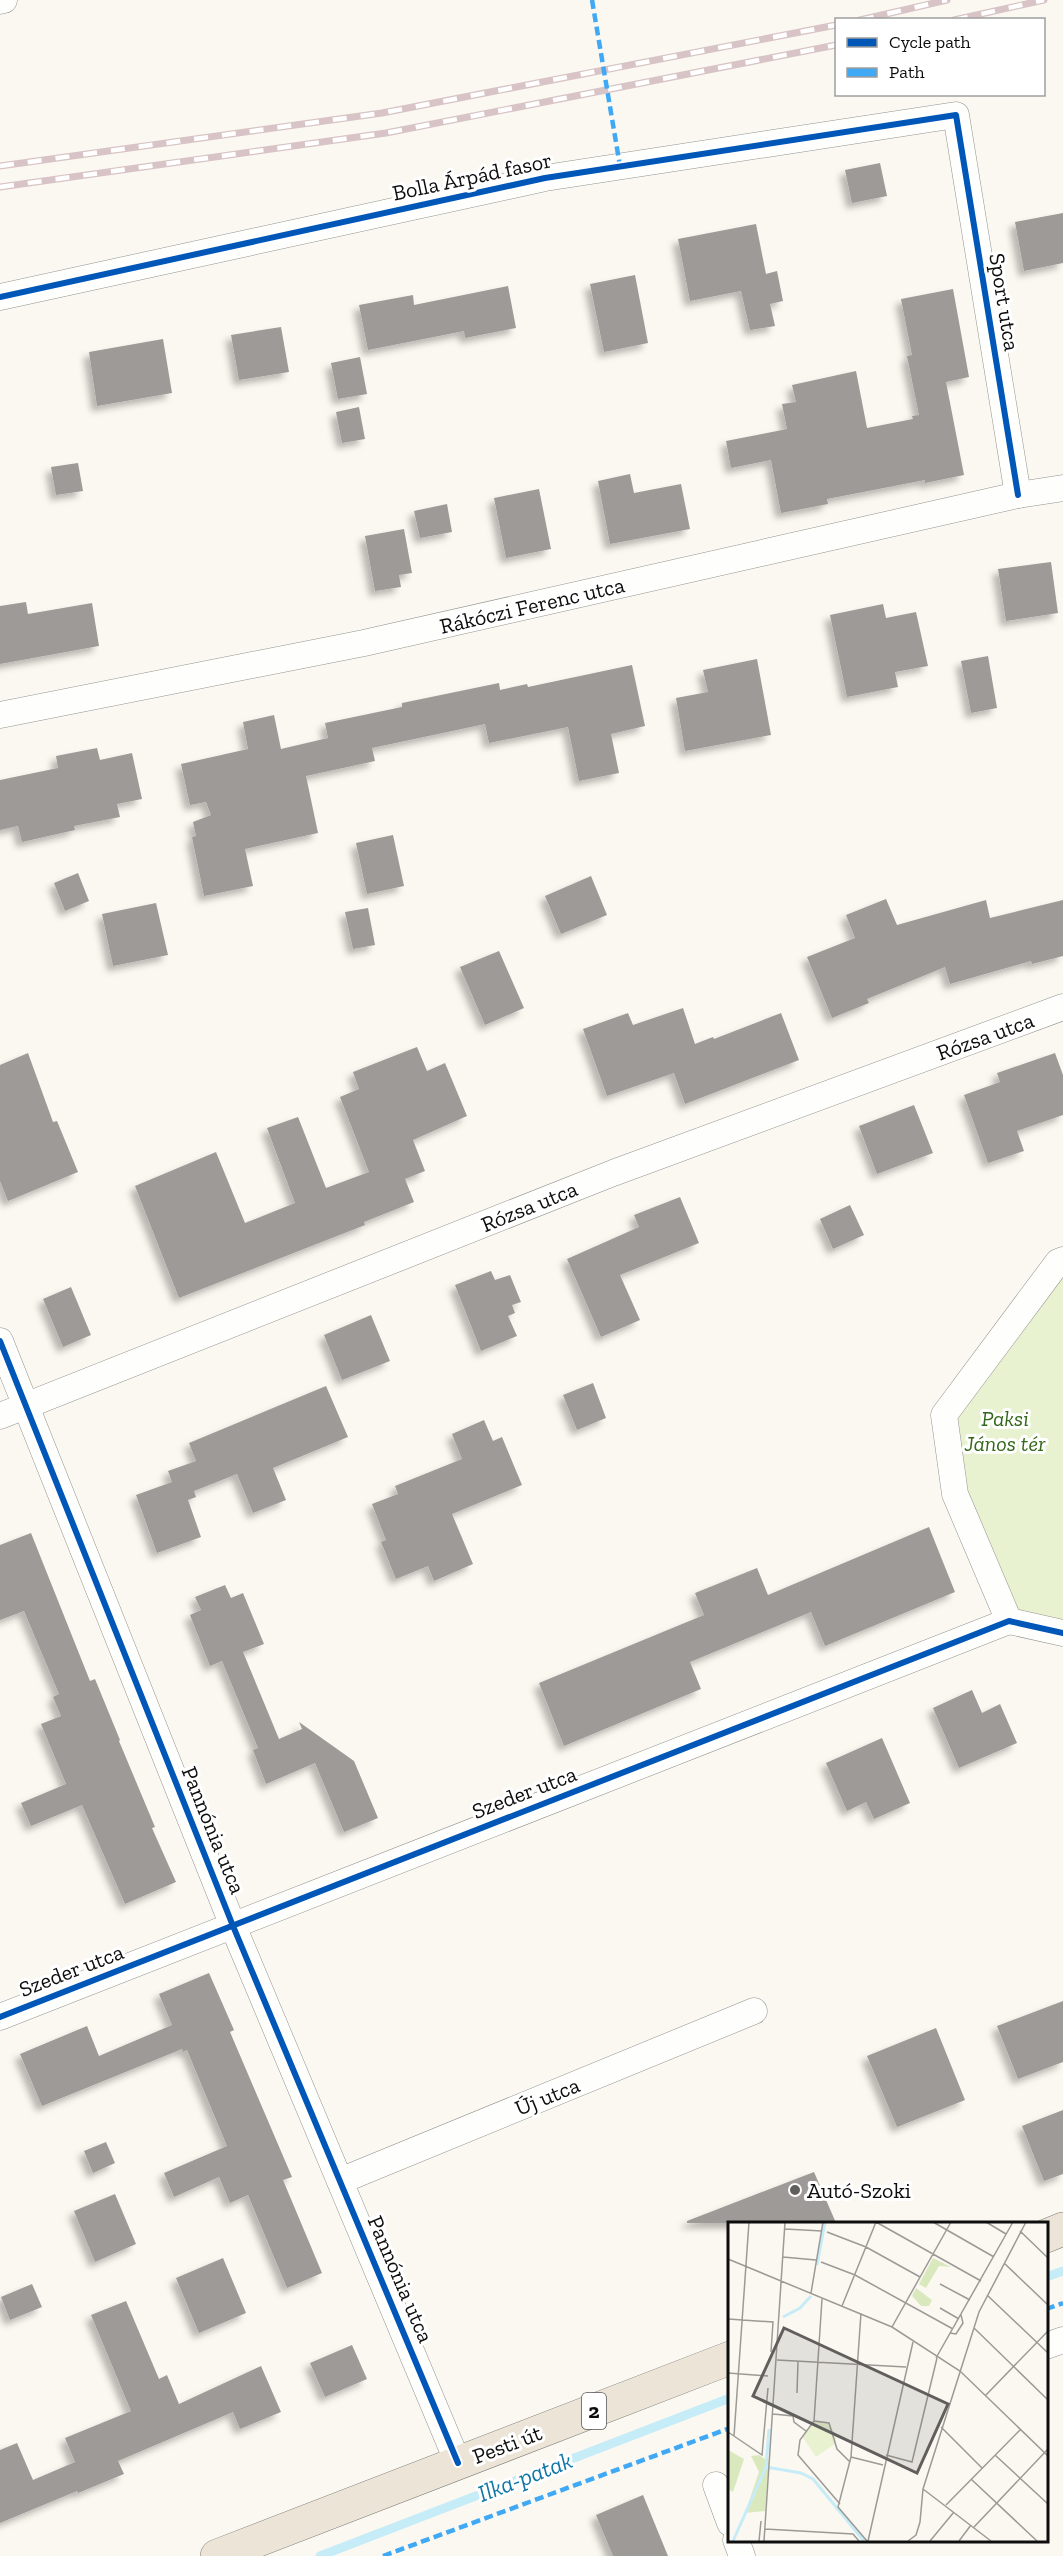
<svg xmlns="http://www.w3.org/2000/svg" width="1063" height="2556" viewBox="0 0 1063 2556" font-family="'Zilla Slab',serif">
<defs>
<filter id="shadow"><feDropShadow dx="-5.5" dy="5.5" stdDeviation="3" flood-color="#0004"/></filter>
</defs>
<rect width="100%" height="100%" fill="#fbf8f1"/>
<!-- green -->
<polygon fill="#e8f1d0" points="1063,1260 1063,1633 1009,1621 955,1494 944,1415"/>
<g fill="none" stroke-linecap="round" stroke-linejoin="round">
<!-- stream -->
<g stroke="#c6ecf7" stroke-width="9">
<polyline points="1046,2277 1063,2271"/>
<polyline points="320,2556 730,2398"/>
</g>
</g>
<!-- building -->
<g fill="#9e9a97" filter="url(#shadow)">
<polygon points="880,163 887,196 852,203 845,170"/>
<polygon points="1063,213 1063,263 1024,271 1015,222"/>
<polygon points="756,224 766,274 777,271 783,301 770,304 775,326 750,330 741,291 690,301 678,239"/>
<polygon points="635,275 648,343 604,352 590,284"/>
<polygon points="508,286 516,328 465,338 464,331 368,350 359,305 413,295 414,305"/>
<polygon points="953,289 969,377 946,382 964,475 925,483 925,480 827,499 828,504 781,513 771,460 731,468 726,441 787,429 782,404 796,402 792,385 856,371 867,428 913,419 912,416 919,415 907,356 912,355 901,299"/>
<polygon points="281,327 289,372 239,380 231,335"/>
<polygon points="163,339 172,393 97,406 89,352"/>
<polygon points="360,357 367,394 338,399 331,363"/>
<polygon points="359,407 365,439 342,443 336,412"/>
<polygon points="78,463 83,491 56,495 51,467"/>
<polygon points="630,474 634,493 681,484 690,529 610,544 598,481"/>
<polygon points="539,489 551,549 506,558 494,498"/>
<polygon points="447,504 452,532 420,538 414,511"/>
<polygon points="404,529 412,573 399,575 401,587 375,591 365,536"/>
<polygon points="1051,562 1058,613 1006,621 998,569"/>
<polygon points="26,602 28,614 92,603 99,646 0,664 0,606"/>
<polygon points="883,604 886,618 916,612 928,666 895,672 898,687 847,697 830,615"/>
<polygon points="988,656 997,708 971,713 961,661"/>
<polygon points="757,659 771,735 685,751 676,698 708,692 703,670"/>
<polygon points="632,665 645,726 611,734 619,773 579,781 568,727 489,743 485,724 372,748 375,761 306,776 318,833 245,849 253,886 204,896 192,837 196,836 193,822 211,815 206,802 190,805 181,764 248,749 243,722 274,715 281,749 328,738 325,723 402,707 402,703 499,683 500,690 527,684 528,687"/>
<polygon points="97,748 100,760 132,753 142,799 117,804 120,817 74,826 75,830 22,842 18,826 0,830 0,780 58,768 56,756"/>
<polygon points="393,835 404,886 367,894 356,843"/>
<polygon points="78,873 89,901 65,911 54,883"/>
<polygon points="591,876 607,915 561,934 545,896"/>
<polygon points="886,899 897,925 986,900 990,918 1063,900 1063,956 1032,964 1031,961 950,984 945,967 867,999 869,1003 832,1018 807,957 855,938 846,915"/>
<polygon points="156,903 168,955 113,966 102,914"/>
<polygon points="368,908 375,945 353,949 345,912"/>
<polygon points="499,951 524,1008 485,1025 460,967"/>
<polygon points="683,1008 695,1044 713,1037 714,1039 781,1013 799,1060 685,1104 674,1073 607,1096 583,1029 628,1013 633,1025"/>
<polygon points="417,1047 427,1071 445,1063 467,1116 413,1140 425,1171 405,1179 414,1202 364,1222 365,1225 179,1298 135,1186 216,1152 245,1223 295,1203 267,1128 298,1117 326,1188 369,1172 340,1097 359,1089 353,1072"/>
<polygon points="28,1053 53,1122 57,1121 78,1172 8,1201 0,1181 0,1065"/>
<polygon points="1055,1053 1063,1075 1063,1115 1017,1131 1024,1151 988,1163 964,1095 1000,1082 997,1073"/>
<polygon points="914,1105 933,1153 877,1174 859,1126"/>
<polygon points="680,1197 699,1243 620,1275 640,1320 601,1337 567,1259 639,1227 634,1215"/>
<polygon points="850,1205 864,1235 833,1249 820,1219"/>
<polygon points="491,1271 495,1280 510,1275 521,1302 512,1305 515,1313 508,1316 517,1336 481,1351 455,1285"/>
<polygon points="71,1287 91,1335 63,1347 43,1299"/>
<polygon points="371,1315 390,1361 342,1380 324,1335"/>
<polygon points="593,1383 606,1418 577,1430 563,1395"/>
<polygon points="326,1386 348,1437 273,1468 286,1500 253,1513 237,1474 194,1491 196,1497 188,1500 201,1537 157,1553 136,1495 172,1482 168,1471 196,1461 189,1443"/>
<polygon points="484,1420 493,1441 502,1437 522,1485 452,1514 473,1564 434,1581 428,1566 396,1579 381,1542 386,1540 372,1504 398,1494 395,1486 462,1459 452,1434"/>
<polygon points="929,1527 955,1592 825,1646 811,1612 690,1662 701,1689 564,1746 539,1683 704,1615 695,1593 757,1568 768,1595"/>
<polygon points="31,1533 90,1681 95,1679 120,1740 119,1741 155,1827 152,1828 176,1882 125,1904 82,1805 31,1826 21,1803 66,1784 41,1724 61,1716 53,1697 59,1694 24,1611 0,1620 0,1545"/>
<polygon points="225,1585 231,1598 243,1593 264,1644 243,1652 279,1739 302,1729 299,1722 354,1761 378,1818 344,1832 315,1763 266,1784 253,1750 258,1748 222,1661 210,1666 190,1615 201,1610 195,1597"/>
<polygon points="972,1690 982,1713 1000,1704 1017,1743 959,1768 933,1708"/>
<polygon points="882,1738 910,1803 874,1819 866,1802 847,1811 826,1763"/>
<polygon points="209,1973 234,2030 230,2032 292,2177 283,2180 322,2273 287,2288 248,2195 230,2203 219,2177 174,2197 164,2173 227,2146 187,2050 183,2052 182,2049 42,2106 20,2054 87,2026 99,2056 172,2025 159,1994"/>
<polygon points="1063,2001 1063,2062 1018,2079 997,2026"/>
<polygon points="936,2028 965,2100 897,2127 867,2056"/>
<polygon points="1063,2110 1063,2174 1044,2181 1022,2126"/>
<polygon points="106,2142 115,2163 93,2173 84,2151"/>
<polygon points="814,2172 836,2223 687,2223 687,2221"/>
<polygon points="115,2194 136,2244 95,2262 74,2211"/>
<polygon points="223,2258 246,2313 199,2333 176,2278"/>
<polygon points="32,2284 42,2307 10,2320 1,2297"/>
<polygon points="126,2301 159,2379 167,2375 179,2404 261,2366 281,2412 240,2429 233,2412 118,2461 124,2474 78,2493 77,2491 0,2523 0,2450 17,2443 33,2480 75,2462 65,2438 131,2411 91,2315"/>
<polygon points="352,2345 367,2379 325,2397 310,2363"/>
<polygon points="643,2495 668,2556 613,2556 596,2515"/>
</g>
<g fill="none" stroke-linecap="round" stroke-linejoin="round">
<!-- street casing -->
<g stroke="#949390" stroke-width="27">
<g id="street">
<polyline points="0,1 4,0"/>
<polyline points="0,297 545,178 956,115 1018,495"/>
<polyline points="0,715 364,643 1018,495 1063,488"/>
<polyline points="0,1341 233,1926 458,2463"/>
<polyline points="0,1416 613,1173 1063,1007"/>
<polyline points="1009,1621 955,1494 944,1415 1058,1262 1063,1260"/>
<polyline points="0,2017 1009,1621 1063,1633"/>
<polyline points="340,2181 754,2011"/>
<polyline points="1046,2346 1063,2340"/>
<polyline points="716,2485 730,2523"/>
<polyline points="736,2540 742,2556"/>
</g>
</g>
<!-- primary casing -->
<g stroke="#81807d" stroke-width="34">
<g id="primary">
<polyline points="1046,2236 1063,2229"/>
<polyline points="217,2556 730,2358"/>
</g>
</g>
<!-- street -->
<use href="#street" stroke="#fefefd" stroke-width="26"/>
<!-- primary -->
<use href="#primary" stroke="#ede4d8" stroke-width="33"/>
<!-- rail casing -->
<g stroke="#d8c4c6" stroke-width="7">
<g id="rail">
<polyline points="860,20 947,0"/>
<polyline points="954,20 1044,0"/>
<polyline points="0,166 382,113 836,25"/>
<polyline points="0,187 386,133 836,45"/>
</g>
</g>
<!-- rail -->
<use href="#rail" stroke="#fff" stroke-width="4.5" stroke-dasharray="14" stroke-linecap="butt"/>
<!-- quiet -->
<g stroke="#3fa9f5" stroke-width="4.5" stroke-dasharray="9 4.5" stroke-linecap="butt">
<polyline points="592,0 620,166"/>
<polyline points="1046,2309 1063,2303"/>
<polyline points="383,2556 730,2428"/>
</g>
<!-- cycleway casing -->
<g stroke="#fff" stroke-width="10">
<g id="cycleway">
<polyline points="0,297 545,178 956,115 1018,495"/>
<polyline points="0,1341 233,1926 458,2463"/>
<polyline points="0,2017 1009,1621 1063,1633"/>
</g>
</g>
<!-- cycleway -->
<use href="#cycleway" stroke="#0057b8" stroke-width="6"/>
</g>
<!-- markers -->
<circle fill="#605f5d" stroke="#fff" stroke-width="2" cx="795" cy="2190" r="6"/>
<g text-anchor="middle" stroke-width="6" stroke-linejoin="round" paint-order="stroke">
<!-- shield labels -->
<rect fill="#fff" stroke="#565656" stroke-width="1.5" x="582" y="2393" width="24" height="36" rx="4.5"/>
<g font-size="21" font-weight="bold" fill="#0d0d0d">
<text x="594" y="2418">2</text>
</g>
<!-- street labels -->
<g font-size="22" fill="#0d0d0d" stroke="#fff">
<text transform="translate(472 176) rotate(-12)" y="8">Bolla Árpád fasor</text>
<text transform="translate(1005 302) rotate(81)" y="8">Sport utca</text>
<text transform="translate(532 605) rotate(-13)" y="8">Rákóczi Ferenc utca</text>
<text transform="translate(985 1036) rotate(-20)" y="8">Rózsa utca</text>
<text transform="translate(529 1206) rotate(-22)" y="8">Rózsa utca</text>
<text transform="translate(524 1792) rotate(-21)" y="8">Szeder utca</text>
<text transform="translate(214 1830) rotate(68)" y="8">Pannónia utca</text>
<text transform="translate(71 1970) rotate(-21)" y="8">Szeder utca</text>
<text transform="translate(547 2096) rotate(-22)" y="8">Új utca</text>
<text transform="translate(401 2279) rotate(67)" y="8">Pannónia utca</text>
<text transform="translate(507 2444) rotate(-21)" y="8">Pesti út</text>
</g>
<!-- park labels -->
<g font-size="22" font-style="italic" fill="#34681a" stroke="#fff">
<text x="1005" y="1426">Paksi<tspan x="1005" dy="25">János tér</tspan></text>
</g>
<!-- poi labels -->
<g font-size="22" fill="#0d0d0d" stroke="#fff" text-anchor="start">
<text x="807" y="2198">Autó-Szoki</text>
</g>
<!-- water labels -->
<g font-size="24" font-style="italic" fill="#1076a6" stroke="#fff">
<text transform="translate(525 2477) rotate(-21)" y="8">Ilka-patak</text>
</g>
</g>
<!-- overview -->
<g transform="translate(728 2222)">
<rect width="320" height="320" fill="#fbf8f1"/>
<path d="M86,199L101,201L108,213V221L88,235L74,214Z" fill="#e8f1d0"/>
<path d="M205,36L223,45L211,44L198,66L191,62ZM188,66L204,78L201,84H193L184,74ZM0,228L16,237L5,270L0,267ZM31,233L41,240L37,289L17,291L31,250L23,234Z" fill="#d9e9bd"/>
<path fill="none" stroke="#c6ecf7" stroke-width="3" d="M89,43L97,0M55,95L72,86L83,74M38,245L73,251L85,257L136,319M5,319L38,245L41,207"/>
<path fill="none" stroke="#9c9a96" stroke-width="1.5" d="M148,0L253,59M205,0L266,35M258,0L278,12M57,7L94,9M292,9L320,36M99,10L138,25L192,55M55,35L88,38M0,37L164,105L232,149L320,234M93,40L127,53L225,107M276,41L320,83M212,62L242,78M83,71L95,0M259,73L320,131M94,77L86,199L72,218L70,233L112,282M114,84L148,0M212,86L231,97M133,91L123,235L110,285L139,319M0,97L45,100L43,130M164,105L223,0M246,106L320,178M222,111L228,112L235,101L233,93M208,136L285,0M49,138L178,145M0,151L40,154M69,171L70,139M257,174L320,109M45,192L65,194L66,200L78,209M86,199L101,201L109,227L122,240M213,205L254,246M0,210L34,233L40,166M6,214L21,0M158,233L184,240L209,136M267,233L320,282M123,235L155,243M243,257L309,319M195,267L263,319M218,283L292,208M246,305L320,227M37,307L125,312L131,319M31,319L33,299M36,319L57,0M140,319L185,120M180,319L188,313L192,300L195,267L251,90L298,0M202,319L226,290M231,319L243,303"/>
<path fill="#605f5d" fill-opacity="0.15" stroke="#605f5d" stroke-width="3" d="M56,106L220,182L189,251L25,174Z"/>
<rect width="320" height="320" fill="none" stroke="#0d0d0d" stroke-width="3"/>
</g>
<!-- legend -->
<rect x="835" y="18" width="210" height="78" fill="#ffffff" stroke="#9e9e9e" stroke-width="1.5"/>
<rect x="847" y="38" width="30" height="9" fill="#0057b8" stroke="#9e9e9e" stroke-width="1.5"/>
<text x="889" y="48" font-size="18" fill="#0d0d0d">Cycle path</text>
<rect x="847" y="68" width="30" height="9" fill="#3fa9f5" stroke="#9e9e9e" stroke-width="1.5"/>
<text x="889" y="78" font-size="18" fill="#0d0d0d">Path</text>
</svg>
